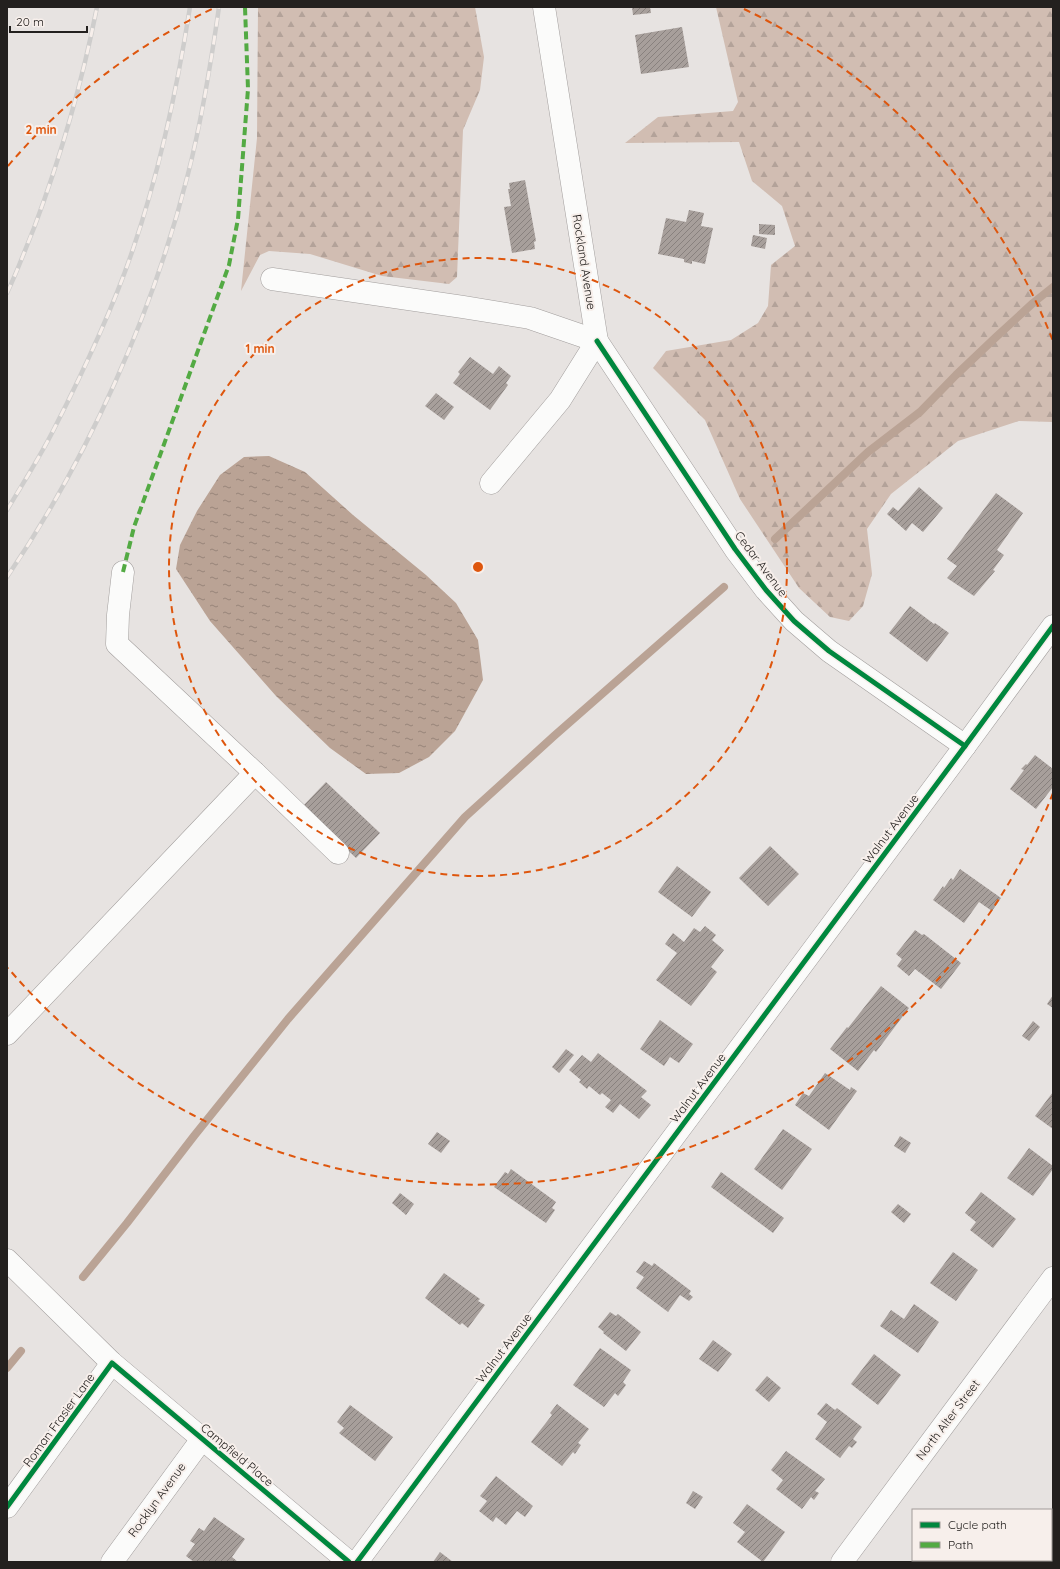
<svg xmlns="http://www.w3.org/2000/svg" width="1060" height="1569" viewBox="0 0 1060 1569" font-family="Quicksand,sans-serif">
<defs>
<pattern id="forest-firs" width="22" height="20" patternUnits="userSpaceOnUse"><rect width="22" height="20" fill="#d1bdb2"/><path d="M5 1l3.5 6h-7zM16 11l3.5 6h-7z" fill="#b3a299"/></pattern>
<pattern id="water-ripples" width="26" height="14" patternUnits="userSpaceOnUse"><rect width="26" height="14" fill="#baa395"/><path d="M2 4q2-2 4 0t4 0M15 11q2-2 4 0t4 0" fill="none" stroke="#978479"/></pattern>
<pattern id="building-hatch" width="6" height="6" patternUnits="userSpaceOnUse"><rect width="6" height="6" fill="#a79f9b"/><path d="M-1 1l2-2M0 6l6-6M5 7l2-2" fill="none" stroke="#88817e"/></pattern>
</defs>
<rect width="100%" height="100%" fill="#e7e3e1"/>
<!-- forest -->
<g fill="url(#forest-firs)">
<polygon points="258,7 475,7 484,57 480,90 463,130 457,277 449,284 382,276 310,254 269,251 260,255 241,291 257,138"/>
<polygon points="716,7 1053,7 1053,422 1019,421 958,441 891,494 867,529 872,574 863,606 849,621 830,617 799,588 740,499 705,420 653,368 666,351 731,340 758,323 768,306 771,265 795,246 782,206 752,181 739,142 625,143 658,117 733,111 738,102"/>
</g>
<!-- water -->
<polygon fill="url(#water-ripples)" points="269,456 305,472 353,515 426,575 456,603 478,640 483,680 455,731 429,757 399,773 366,774 330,748 276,696 210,621 176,569 180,545 197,511 220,475 244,457"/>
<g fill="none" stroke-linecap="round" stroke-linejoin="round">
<!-- stream -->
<g stroke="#baa395" stroke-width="8">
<polyline points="775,539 868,452 920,412 956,375 995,338 1033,303 1053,287"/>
<polyline points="83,1277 127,1223 194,1136 288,1019 465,817 554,736 724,587"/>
<polyline points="7,1368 21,1351"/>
</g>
</g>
<!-- building -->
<g fill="url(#building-hatch)">
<polygon points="632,7 650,7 651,13 633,15"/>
<polygon points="682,27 689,67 641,74 635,35"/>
<polygon points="525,180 536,241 534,242 535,249 512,253 504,207 511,206 508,189 510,189 509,183"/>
<polygon points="689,210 704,213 701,226 713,228 705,264 692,261 692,264 684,262 684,259 658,254 666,218 686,222"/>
<polygon points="759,224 775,225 775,235 759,234"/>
<polygon points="753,235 767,238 765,249 751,246"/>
<polygon points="470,357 493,374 499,366 511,376 506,383 508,385 490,410 453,383 460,374 458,372"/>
<polygon points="436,393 454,407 444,420 425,406"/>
<polygon points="919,487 943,508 923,532 912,523 906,531 887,514 893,507 898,511"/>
<polygon points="996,493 1023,513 997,550 1004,555 993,570 995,571 974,596 947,578 957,566 947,559"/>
<polygon points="910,606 934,624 935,623 949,633 927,662 889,633"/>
<polygon points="1035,755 1053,769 1053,787 1036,809 1010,789 1024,770 1021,769 1026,764 1027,765"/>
<polygon points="326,782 380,833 356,858 302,807"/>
<polygon points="770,846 799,874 768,906 739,878"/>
<polygon points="677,866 711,892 692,917 658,892"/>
<polygon points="960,869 1001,898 992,911 979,902 964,923 933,900 943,886 944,888 951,878 953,880"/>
<polygon points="705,926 716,935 712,940 724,950 711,967 717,972 691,1006 656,980 677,953 665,944 673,933 684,942 694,928 700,932"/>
<polygon points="915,930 922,935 924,934 961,963 941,989 915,969 909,976 897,966 902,959 896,954"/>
<polygon points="881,986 909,1008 876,1052 874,1050 858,1071 830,1049 847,1027 848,1028"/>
<polygon points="1053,995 1053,1008 1047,1004"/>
<polygon points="660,1020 693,1044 679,1063 670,1057 664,1066 640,1049"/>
<polygon points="1033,1021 1040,1027 1029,1041 1022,1036"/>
<polygon points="566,1049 574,1055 559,1073 552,1067"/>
<polygon points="598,1053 647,1091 641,1097 651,1105 639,1119 620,1104 613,1113 605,1107 611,1100 602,1093 600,1095 589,1086 587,1089 579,1082 581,1080 569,1070 582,1055 591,1062"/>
<polygon points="825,1073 850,1090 851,1087 857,1091 829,1130 795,1105 803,1093 809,1096"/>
<polygon points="1053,1092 1053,1129 1035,1116"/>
<polygon points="783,1129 812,1149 782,1190 754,1169"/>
<polygon points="437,1132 450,1141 441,1153 428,1144"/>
<polygon points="900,1136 911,1143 905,1153 894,1146"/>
<polygon points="1029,1148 1053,1166 1053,1169 1033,1196 1007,1178"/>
<polygon points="511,1169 556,1202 552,1208 555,1210 546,1223 494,1187 505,1172 508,1174"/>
<polygon points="721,1172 784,1218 773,1233 711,1187"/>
<polygon points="981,1192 1016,1219 993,1248 970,1230 976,1222 965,1213"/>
<polygon points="400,1193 414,1204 406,1215 392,1203"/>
<polygon points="898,1204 911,1214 904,1223 891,1212"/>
<polygon points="953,1252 978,1270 956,1301 930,1283"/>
<polygon points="644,1261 652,1266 654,1263 691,1291 689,1294 693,1297 689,1301 680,1295 668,1312 636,1288 644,1277 636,1272"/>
<polygon points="444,1273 480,1299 478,1301 485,1305 468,1328 462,1323 460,1325 425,1298"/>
<polygon points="914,1304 939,1322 918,1353 880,1326 891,1310 904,1319"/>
<polygon points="610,1312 616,1316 618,1314 641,1332 626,1351 603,1333 604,1332 598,1327"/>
<polygon points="713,1340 732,1354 718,1372 699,1359"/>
<polygon points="600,1348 631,1370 623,1382 626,1385 618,1396 615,1393 604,1407 573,1385"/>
<polygon points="874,1354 901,1375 878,1405 851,1384"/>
<polygon points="767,1376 781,1388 769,1402 755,1390"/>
<polygon points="826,1403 835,1410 837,1408 862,1427 853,1439 857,1442 852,1448 849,1446 840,1458 815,1439 827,1422 817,1414"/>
<polygon points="557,1404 589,1429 578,1443 581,1445 575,1454 573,1452 562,1466 531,1442 552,1415 550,1413"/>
<polygon points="350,1405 393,1437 375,1461 339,1433 344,1428 337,1422"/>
<polygon points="786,1451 825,1479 815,1491 819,1493 814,1500 811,1497 802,1509 776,1489 783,1480 771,1470"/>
<polygon points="496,1476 533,1506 525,1517 517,1511 506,1525 496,1517 493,1522 479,1511 487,1501 480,1496"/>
<polygon points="693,1491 703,1497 695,1509 686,1503"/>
<polygon points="747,1504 785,1532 763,1562 737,1542 745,1532 733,1523"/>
<polygon points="214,1517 245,1539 232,1557 238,1562 194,1562 186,1556 195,1544 190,1541 199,1528 204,1531"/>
<polygon points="440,1552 453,1562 433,1562"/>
</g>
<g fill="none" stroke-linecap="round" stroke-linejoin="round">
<!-- minor casing -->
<g stroke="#a29e9d" stroke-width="23">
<g id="minor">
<polyline points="272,279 463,307 530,318 597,341"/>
<polyline points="597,341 735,549 766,590 794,621 829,651 965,746"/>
<polyline points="491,483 560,400 597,341 544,7"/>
<polyline points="255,773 338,853"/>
<polyline points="7,1034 255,773 117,644 118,615 123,572"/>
<polyline points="7,1260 112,1363 349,1562"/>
<polyline points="7,1507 112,1363"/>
<polyline points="112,1562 202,1439"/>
<polyline points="357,1562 965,746 1053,626"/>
<polyline points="842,1562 1053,1278"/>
</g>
</g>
<!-- minor -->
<use href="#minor" stroke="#fbfbfa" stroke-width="22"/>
<!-- rail casing -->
<g stroke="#cecdcc" stroke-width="4.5">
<g id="rail">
<path d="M7,293C17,272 25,250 34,228C61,156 82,83 97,7"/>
<path d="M7,510C23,483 40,457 54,429C83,372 113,309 133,249C160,170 177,89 190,7"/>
<path d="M7,577C88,458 153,313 188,174C202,119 211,63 219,7"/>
</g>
</g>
<!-- rail -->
<use href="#rail" stroke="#f7efeb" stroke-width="3" stroke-dasharray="9" stroke-linecap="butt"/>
<!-- quiet -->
<polyline stroke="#53aa43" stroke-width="4" stroke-dasharray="8 4" stroke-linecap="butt" points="123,572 134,527 229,265 238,219 248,89 245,7"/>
<!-- cycleway casing -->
<g stroke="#f7efeb" stroke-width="8">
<g id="cycleway">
<polyline points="597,341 735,549 766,590 794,621 829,651 965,746"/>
<polyline points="7,1507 112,1363 349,1562"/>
<polyline points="357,1562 965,746 1053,626"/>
</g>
</g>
<!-- cycleway -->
<use href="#cycleway" stroke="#00873e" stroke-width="5"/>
</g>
<!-- distance rings -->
<g fill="none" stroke="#de560d" stroke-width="2" stroke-dasharray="7 5">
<circle cx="478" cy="567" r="309"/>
<path d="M1053 793A618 618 0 0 1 8 968M8 166A618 618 0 0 1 212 9M744 9A618 618 0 0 1 1053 341"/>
</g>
<g text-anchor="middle" stroke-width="4" stroke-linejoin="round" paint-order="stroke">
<!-- street labels -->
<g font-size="12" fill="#23201e" stroke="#f7efeb">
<text transform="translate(584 262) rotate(81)" y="4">Rockland Avenue</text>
<text transform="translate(761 564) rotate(53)" y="4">Cedar Avenue</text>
<text transform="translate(891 829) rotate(-53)" y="4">Walnut Avenue</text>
<text transform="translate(698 1088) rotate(-53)" y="4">Walnut Avenue</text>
<text transform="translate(504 1348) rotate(-53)" y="4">Walnut Avenue</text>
<text transform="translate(59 1420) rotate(-54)" y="4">Roman Frasier Lane</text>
<text transform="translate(948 1420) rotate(-53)" y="4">North Alter Street</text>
<text transform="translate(237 1455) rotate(40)" y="4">Campfield Place</text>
<text transform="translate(157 1500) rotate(-54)" y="4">Rocklyn Avenue</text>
</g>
</g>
<circle cx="478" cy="567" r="6" fill="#de560d" stroke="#f7efeb" stroke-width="2"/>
<g font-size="12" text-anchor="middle" font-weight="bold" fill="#de560d" stroke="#f7efeb" stroke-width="4" stroke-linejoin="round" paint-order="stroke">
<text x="41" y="134">2 min</text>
<text x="260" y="353">1 min</text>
</g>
<!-- border -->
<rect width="1060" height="1569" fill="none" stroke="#23201e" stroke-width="16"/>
<!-- legend -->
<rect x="912" y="1509" width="140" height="52" fill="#f7efeb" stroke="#a29c99"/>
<rect x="920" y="1522" width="20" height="6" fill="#00873e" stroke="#a29c99"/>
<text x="948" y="1529" font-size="12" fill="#23201e">Cycle path</text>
<rect x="920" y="1542" width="20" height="6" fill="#53aa43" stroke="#a29c99"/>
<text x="948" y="1549" font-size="12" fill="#23201e">Path</text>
<!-- scale -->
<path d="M10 26v6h77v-6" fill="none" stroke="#23201e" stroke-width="2"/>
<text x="16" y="26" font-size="12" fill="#23201e" stroke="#f7efeb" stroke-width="3" paint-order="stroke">20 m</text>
</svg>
